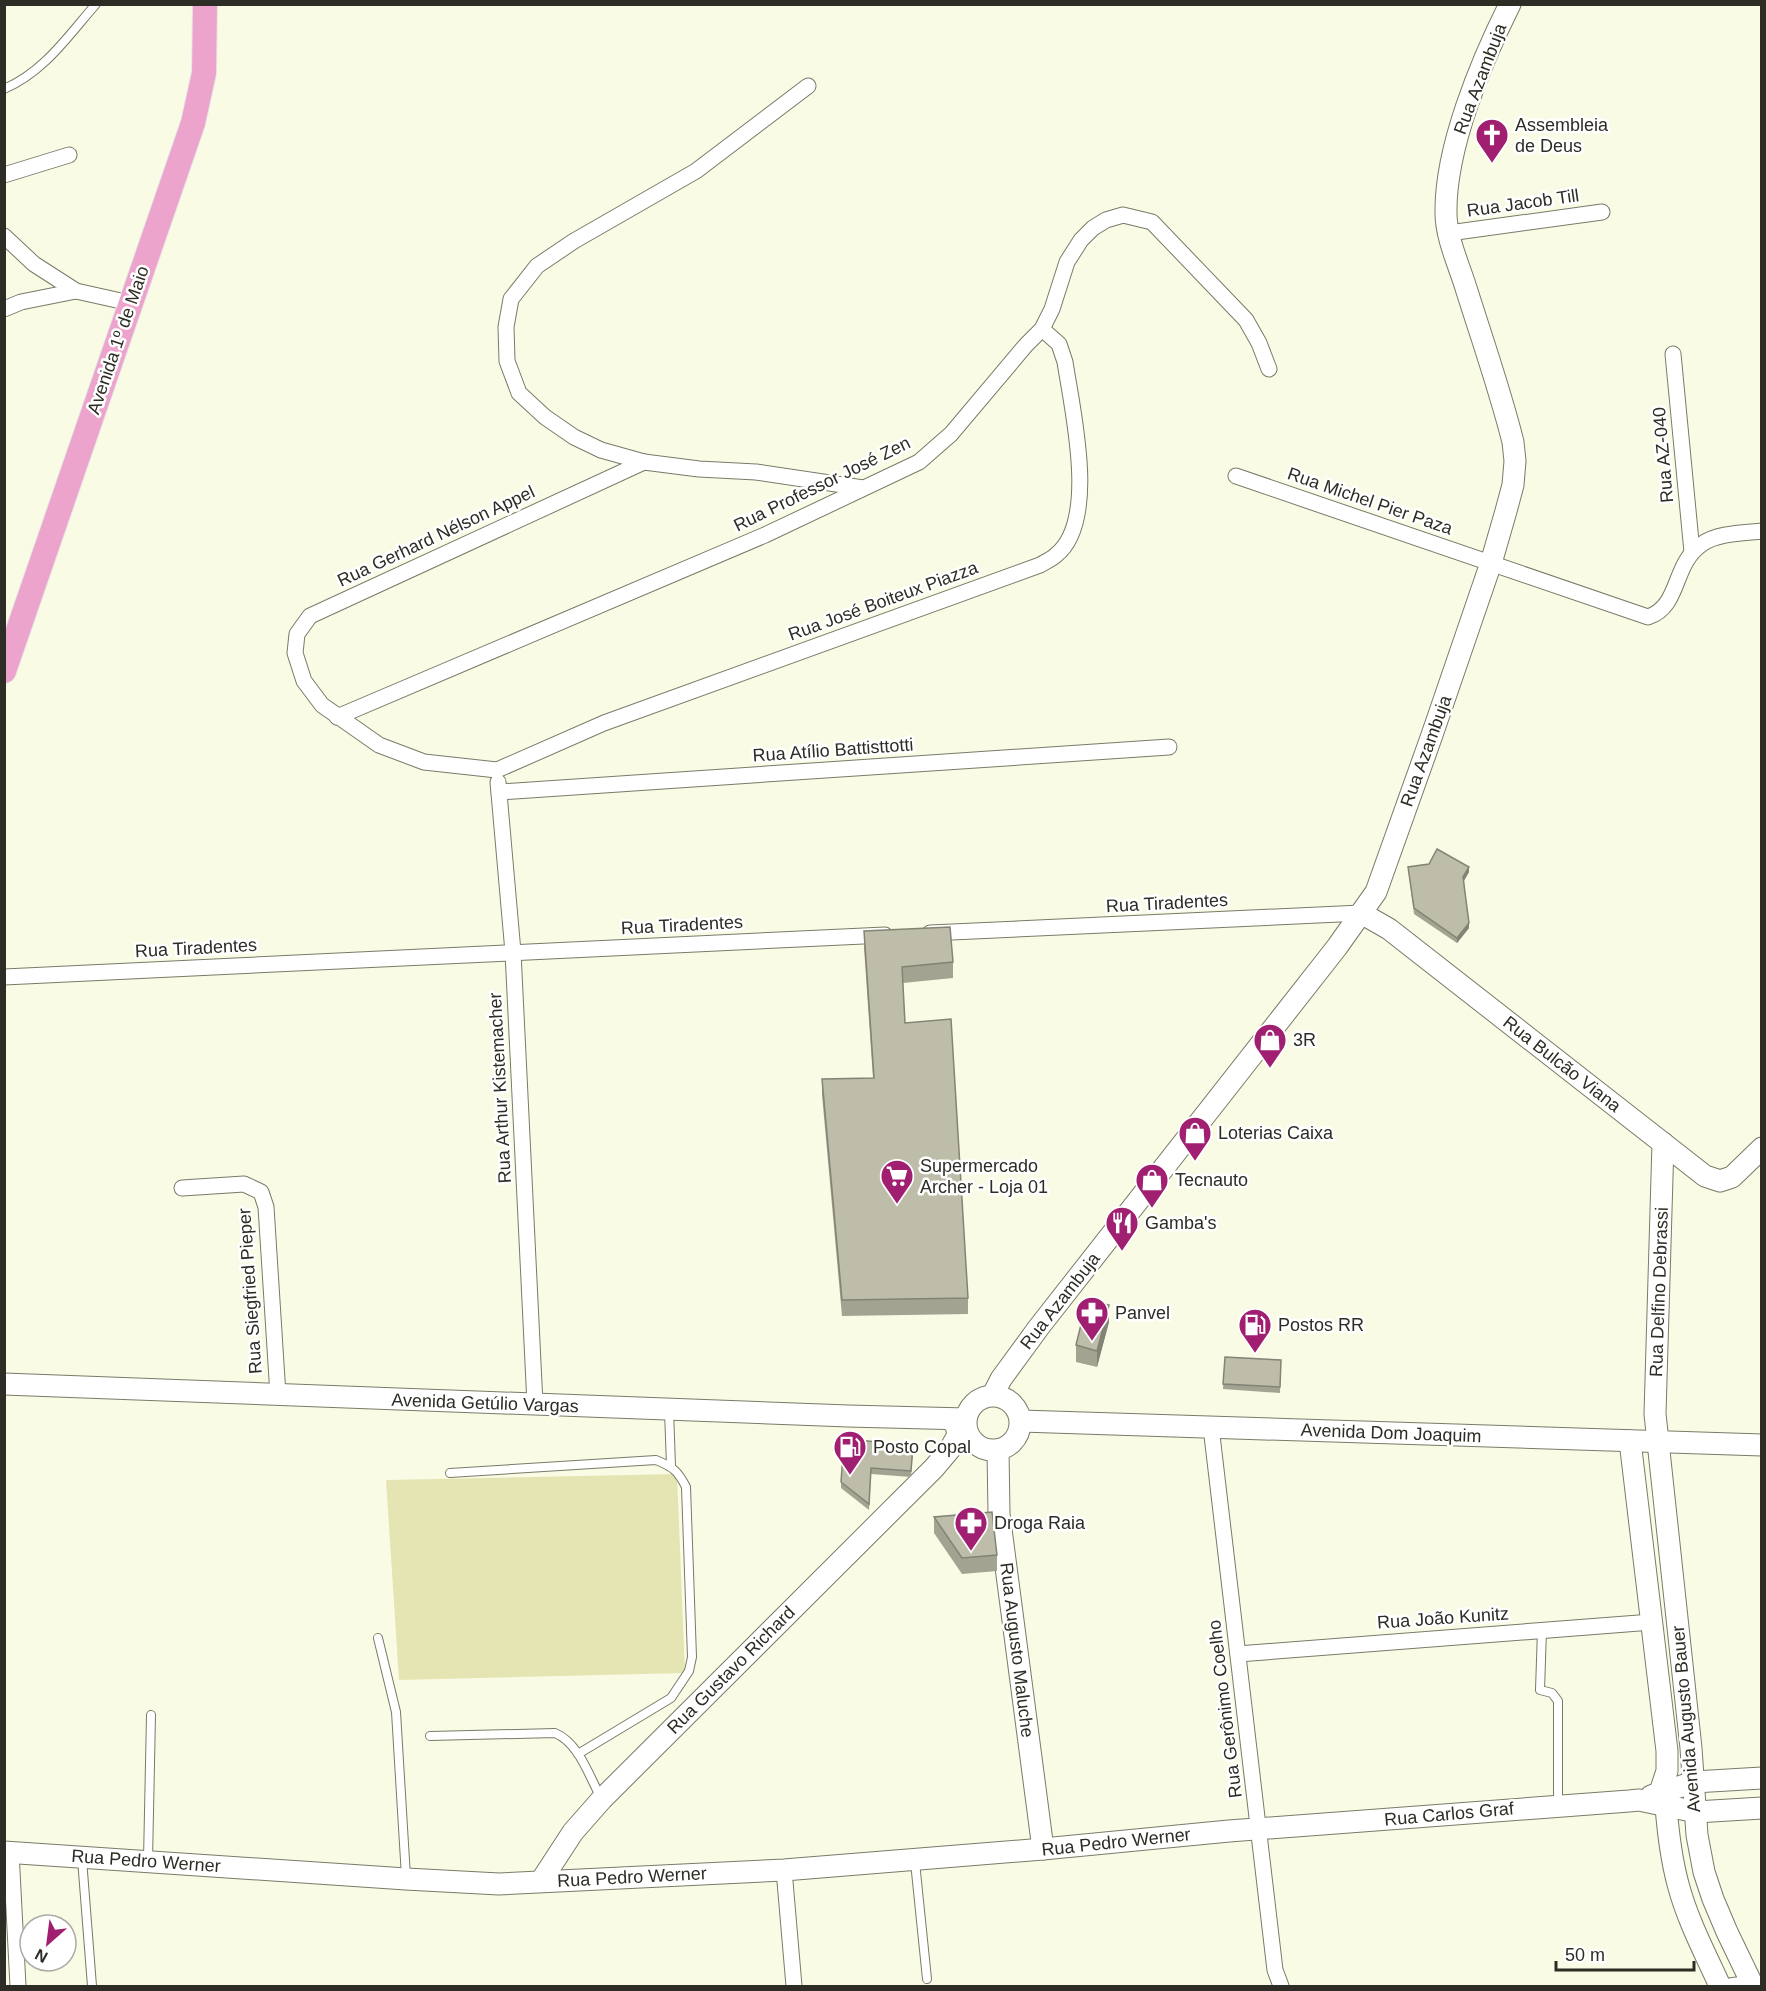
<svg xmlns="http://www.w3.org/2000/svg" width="1766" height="1991" viewBox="0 0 1766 1991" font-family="Arial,sans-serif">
<rect width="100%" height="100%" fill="#fafbe5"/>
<!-- green -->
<polygon fill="#e5e5b4" points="677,1474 685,1673 399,1680 386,1480"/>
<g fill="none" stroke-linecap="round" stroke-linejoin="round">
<!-- lane casing -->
<g stroke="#7a7a68" stroke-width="10">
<g id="lane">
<path d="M4,89C44,72 68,36 96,4"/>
<polyline points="669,1410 671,1466"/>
<path d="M450,1473L656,1460C673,1467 678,1471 686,1487L692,1657L689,1671L671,1698L578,1754"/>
<polyline points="1542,1630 1540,1690 1552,1693 1558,1701 1558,1804"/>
<polyline points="378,1638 396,1712 406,1877"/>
<path d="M430,1736L555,1733C579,1743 589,1776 601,1798"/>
<polyline points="82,1859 92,1986"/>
<polyline points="148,1860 151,1715"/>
<polyline points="915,1862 927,1979"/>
</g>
</g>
<!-- street casing -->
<g stroke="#7a7a68" stroke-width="17">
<g id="street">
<polyline points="4,175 69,155"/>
<polyline points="1449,233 1602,212"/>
<polyline points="4,236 34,264 76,291"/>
<polyline points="4,309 21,302 76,291 130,303"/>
<polyline points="1673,354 1692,552"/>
<polyline points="644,462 601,450 574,437 545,417 519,393 507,361 506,327 511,299 537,266 574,241 696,171 808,86"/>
<path d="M1236,476L1648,617C1681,606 1672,564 1702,544C1717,533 1743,533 1762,531"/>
<polyline points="337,717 765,535 919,462 951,434 1026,345 1042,329 1052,309 1067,262 1081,240 1093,228 1106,220 1123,215 1152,222 1246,320 1259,343 1269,369"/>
<polyline points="497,770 424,762 379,745 322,705 304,681 295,653 297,634 310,616 644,462 699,469 756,472 863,488"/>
<path d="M497,770L604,723L1040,565C1045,562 1052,559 1056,555C1099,521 1072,409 1065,362L1059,344L1042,329"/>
<polyline points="498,782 513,952 535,1404"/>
<polyline points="499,792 1169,747"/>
<polyline points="930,933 1361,913"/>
<polyline points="4,977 885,935"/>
<polyline points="182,1188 244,1184 261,1192 266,1207 278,1395"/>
<polyline points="1211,1427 1275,1970 1281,1986"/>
<polyline points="1238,1654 1652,1622"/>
<polyline points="11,1852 18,1986"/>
<polyline points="784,1870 794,1986"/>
<polyline points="1730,1986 1751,1983"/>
</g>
</g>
<!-- secondary casing -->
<g stroke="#7a7a68" stroke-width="23">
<g id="secondary">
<polyline points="1361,913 1389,929 1705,1176 1720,1181 1732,1177 1762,1148"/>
<polyline points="1663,1143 1655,1414 1691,1748 1697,1835 1704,1872 1713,1899 1727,1932 1753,1986"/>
<polyline points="4,1384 848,1416 966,1419"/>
<path d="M993,1395L1001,1379L1039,1327L1337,947L1376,892L1432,735L1491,563L1506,511L1513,485L1515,461L1513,442C1500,390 1482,339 1466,288C1459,265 1446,238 1446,213C1445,148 1481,62 1510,4"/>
<circle cx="993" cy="1423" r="27"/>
<polyline points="1021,1421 1762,1445"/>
<polyline points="1630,1441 1667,1751 1667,1771 1660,1792"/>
<polyline points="998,1450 999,1514 1043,1849"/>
<polyline points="1651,1796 1694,1782 1762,1778"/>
<path d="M1666,1806C1668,1832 1671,1858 1678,1884C1687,1919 1705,1953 1720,1986"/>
<polyline points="4,1852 406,1879 499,1884 784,1870 1043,1849 1229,1831 1629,1801 1639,1800 1696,1812 1762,1808"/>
<polyline points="541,1881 573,1832 602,1799 934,1468 950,1449 958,1435 956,1425 950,1419"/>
</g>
</g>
<!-- primary casing -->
<g stroke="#e6e6e5" stroke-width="26">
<polyline id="primary" points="4,671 193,123 204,73 205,4"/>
</g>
<!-- lane -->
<use href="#lane" stroke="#fff" stroke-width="8"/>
<!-- street -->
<use href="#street" stroke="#fff" stroke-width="15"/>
<!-- secondary -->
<use href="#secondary" stroke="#fff" stroke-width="21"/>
<!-- primary -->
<use href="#primary" stroke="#eca4cd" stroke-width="24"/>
</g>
<!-- wall -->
<g fill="#a3a391">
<polygon points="1408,867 1469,872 1464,881 1469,928 1457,943 1414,914"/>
<polygon points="864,931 953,962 953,978 903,983 905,1023 968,1298 968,1314 842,1316 822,1095 822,1079 873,1078 864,948"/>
<polygon points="1109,1322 1097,1367 1076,1362 1076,1345"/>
<polygon points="1225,1357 1281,1360 1280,1393 1223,1389"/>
<polygon points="913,1450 911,1477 871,1474 869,1510 841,1488 841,1482"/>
<polygon points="934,1517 997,1555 997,1571 962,1574 934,1533"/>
</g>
<!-- shaded-wall -->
<g fill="#848476">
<polygon points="1469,867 1469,872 1463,882 1463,877"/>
<polygon points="1469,923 1469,928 1457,943 1457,938"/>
<polygon points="1109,1305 1109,1322 1097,1367 1097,1351"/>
</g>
<!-- building -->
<g fill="#bdbda9" stroke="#848476" stroke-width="1.5">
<polygon points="1437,849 1469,867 1463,877 1469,923 1457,938 1414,908 1408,867 1429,864"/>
<polygon points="950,927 953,962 902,967 905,1023 951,1019 968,1298 842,1300 822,1079 874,1078 864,931"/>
<polygon points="1087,1300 1109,1305 1097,1351 1076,1345"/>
<polygon points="1225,1357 1281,1360 1280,1387 1223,1384"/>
<polygon points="844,1439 913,1445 911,1471 871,1468 869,1504 841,1482"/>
<polygon points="992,1512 997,1555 962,1558 934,1517"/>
</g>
<!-- icons -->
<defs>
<g id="church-pin" transform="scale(1.725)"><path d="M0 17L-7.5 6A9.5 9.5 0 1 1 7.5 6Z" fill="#a01f71" stroke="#fff"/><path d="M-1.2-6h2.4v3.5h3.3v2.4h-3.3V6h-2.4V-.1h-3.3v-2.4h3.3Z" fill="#fff"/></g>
<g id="shop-pin" transform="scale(1.725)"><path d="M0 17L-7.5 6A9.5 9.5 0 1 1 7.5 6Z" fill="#a01f71" stroke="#fff"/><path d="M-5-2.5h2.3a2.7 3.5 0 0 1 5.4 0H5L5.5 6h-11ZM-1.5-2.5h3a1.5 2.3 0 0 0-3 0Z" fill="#fff"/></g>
<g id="supermarket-pin" transform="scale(1.725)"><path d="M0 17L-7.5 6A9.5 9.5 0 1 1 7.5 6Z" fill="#a01f71" stroke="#fff"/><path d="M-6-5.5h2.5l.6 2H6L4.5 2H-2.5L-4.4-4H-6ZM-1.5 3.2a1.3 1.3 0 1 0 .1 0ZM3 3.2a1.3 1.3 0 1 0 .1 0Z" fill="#fff"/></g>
<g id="restaurant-pin" transform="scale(1.725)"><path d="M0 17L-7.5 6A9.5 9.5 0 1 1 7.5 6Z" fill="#a01f71" stroke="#fff"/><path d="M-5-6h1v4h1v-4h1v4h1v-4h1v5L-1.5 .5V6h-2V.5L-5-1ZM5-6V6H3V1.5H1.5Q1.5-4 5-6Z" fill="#fff"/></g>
<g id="pharmacy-pin" transform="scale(1.725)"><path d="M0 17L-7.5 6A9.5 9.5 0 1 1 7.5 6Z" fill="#a01f71" stroke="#fff"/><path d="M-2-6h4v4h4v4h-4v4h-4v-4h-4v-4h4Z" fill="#fff"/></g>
<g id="fuel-pin" transform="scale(1.725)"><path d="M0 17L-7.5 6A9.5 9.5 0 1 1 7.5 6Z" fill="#a01f71" stroke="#fff"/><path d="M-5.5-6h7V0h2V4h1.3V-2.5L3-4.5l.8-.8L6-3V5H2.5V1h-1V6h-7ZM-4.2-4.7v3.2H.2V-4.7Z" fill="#fff"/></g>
</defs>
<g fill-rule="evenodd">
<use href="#church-pin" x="1492" y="135"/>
<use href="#shop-pin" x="1270" y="1040"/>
<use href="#shop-pin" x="1195" y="1133"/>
<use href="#supermarket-pin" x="897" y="1176"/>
<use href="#shop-pin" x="1152" y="1180"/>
<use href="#restaurant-pin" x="1122" y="1223"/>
<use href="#pharmacy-pin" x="1092" y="1313"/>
<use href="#fuel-pin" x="1255" y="1325"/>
<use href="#fuel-pin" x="850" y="1447"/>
<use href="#pharmacy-pin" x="971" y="1523"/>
</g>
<g text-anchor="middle" stroke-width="5" stroke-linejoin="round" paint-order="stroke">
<!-- street labels -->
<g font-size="18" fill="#2d2d25" stroke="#fff">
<text transform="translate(1480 79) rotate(-69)" y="6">Rua Azambuja</text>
<text transform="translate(1523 203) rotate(-8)" y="6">Rua Jacob Till</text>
<text transform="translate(118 340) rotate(-71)" y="6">Avenida 1º de Maio</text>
<text transform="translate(1663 455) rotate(-95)" y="6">Rua AZ-040</text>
<text transform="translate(822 484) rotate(-26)" y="6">Rua Professor José Zen</text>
<text transform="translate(1370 501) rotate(19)" y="6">Rua Michel Pier Paza</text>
<text transform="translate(436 536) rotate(-25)" y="6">Rua Gerhard Nélson Appel</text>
<text transform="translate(883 601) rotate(-20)" y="6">Rua José Boiteux Piazza</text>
<text transform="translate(833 750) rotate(-4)" y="6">Rua Atílio Battisttotti</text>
<text transform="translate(1426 751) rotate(-70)" y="6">Rua Azambuja</text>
<text transform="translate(1167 903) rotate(-3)" y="6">Rua Tiradentes</text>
<text transform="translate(682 925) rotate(-3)" y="6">Rua Tiradentes</text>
<text transform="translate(196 948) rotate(-3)" y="6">Rua Tiradentes</text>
<text transform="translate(1562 1064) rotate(38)" y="6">Rua Bulcão Viana</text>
<text transform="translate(500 1088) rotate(-93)" y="6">Rua Arthur Kistemacher</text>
<text transform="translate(250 1291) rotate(-94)" y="6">Rua Siegfried Pieper</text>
<text transform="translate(1659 1292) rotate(-88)" y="6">Rua Delfino Debrassi</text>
<text transform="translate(1060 1301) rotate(-52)" y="6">Rua Azambuja</text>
<text transform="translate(485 1403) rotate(2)" y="6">Avenida Getúlio Vargas</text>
<text transform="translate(1391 1433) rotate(2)" y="6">Avenida Dom Joaquim</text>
<text transform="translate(1443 1618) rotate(-4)" y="6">Rua João Kunitz</text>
<text transform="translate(1017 1650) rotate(83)" y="6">Rua Augusto Maluche</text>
<text transform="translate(731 1670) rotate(-45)" y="6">Rua Gustavo Richard</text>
<text transform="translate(1225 1709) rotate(-97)" y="6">Rua Gerônimo Coelho</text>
<text transform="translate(1686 1719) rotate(-95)" y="6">Avenida Augusto Bauer</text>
<text transform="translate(1449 1814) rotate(-5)" y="6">Rua Carlos Graf</text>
<text transform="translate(1116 1842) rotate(-6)" y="6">Rua Pedro Werner</text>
<text transform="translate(146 1861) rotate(4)" y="6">Rua Pedro Werner</text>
<text transform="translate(632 1877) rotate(-3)" y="6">Rua Pedro Werner</text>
</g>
<!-- poi labels -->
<g font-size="18" fill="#2d2d25" stroke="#fff" text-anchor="start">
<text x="1515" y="131">Assembleia<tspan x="1515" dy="21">de Deus</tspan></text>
<text x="1293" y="1046">3R</text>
<text x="1218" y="1139">Loterias Caixa</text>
<text x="920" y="1172">Supermercado<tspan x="920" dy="21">Archer - Loja 01</tspan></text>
<text x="1175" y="1186">Tecnauto</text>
<text x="1145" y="1229">Gamba's</text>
<text x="1115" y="1319">Panvel</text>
<text x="1278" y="1331">Postos RR</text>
<text x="873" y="1453">Posto Copal</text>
<text x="994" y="1529">Droga Raia</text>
</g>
</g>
<!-- border -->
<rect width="1766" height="1991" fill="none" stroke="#2d2d25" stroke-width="12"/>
<!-- north arrow -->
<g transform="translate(48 1943) rotate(208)"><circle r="28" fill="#ffffff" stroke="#ababa8" stroke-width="1.5"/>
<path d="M0-4.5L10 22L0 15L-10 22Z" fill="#a01f71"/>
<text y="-9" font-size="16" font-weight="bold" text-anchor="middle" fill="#2d2d25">N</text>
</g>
<!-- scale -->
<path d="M1556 1961v9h138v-9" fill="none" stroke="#2d2d25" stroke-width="3"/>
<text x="1565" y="1961" font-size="18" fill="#2d2d25" stroke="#ffffff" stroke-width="4.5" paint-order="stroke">50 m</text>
</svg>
